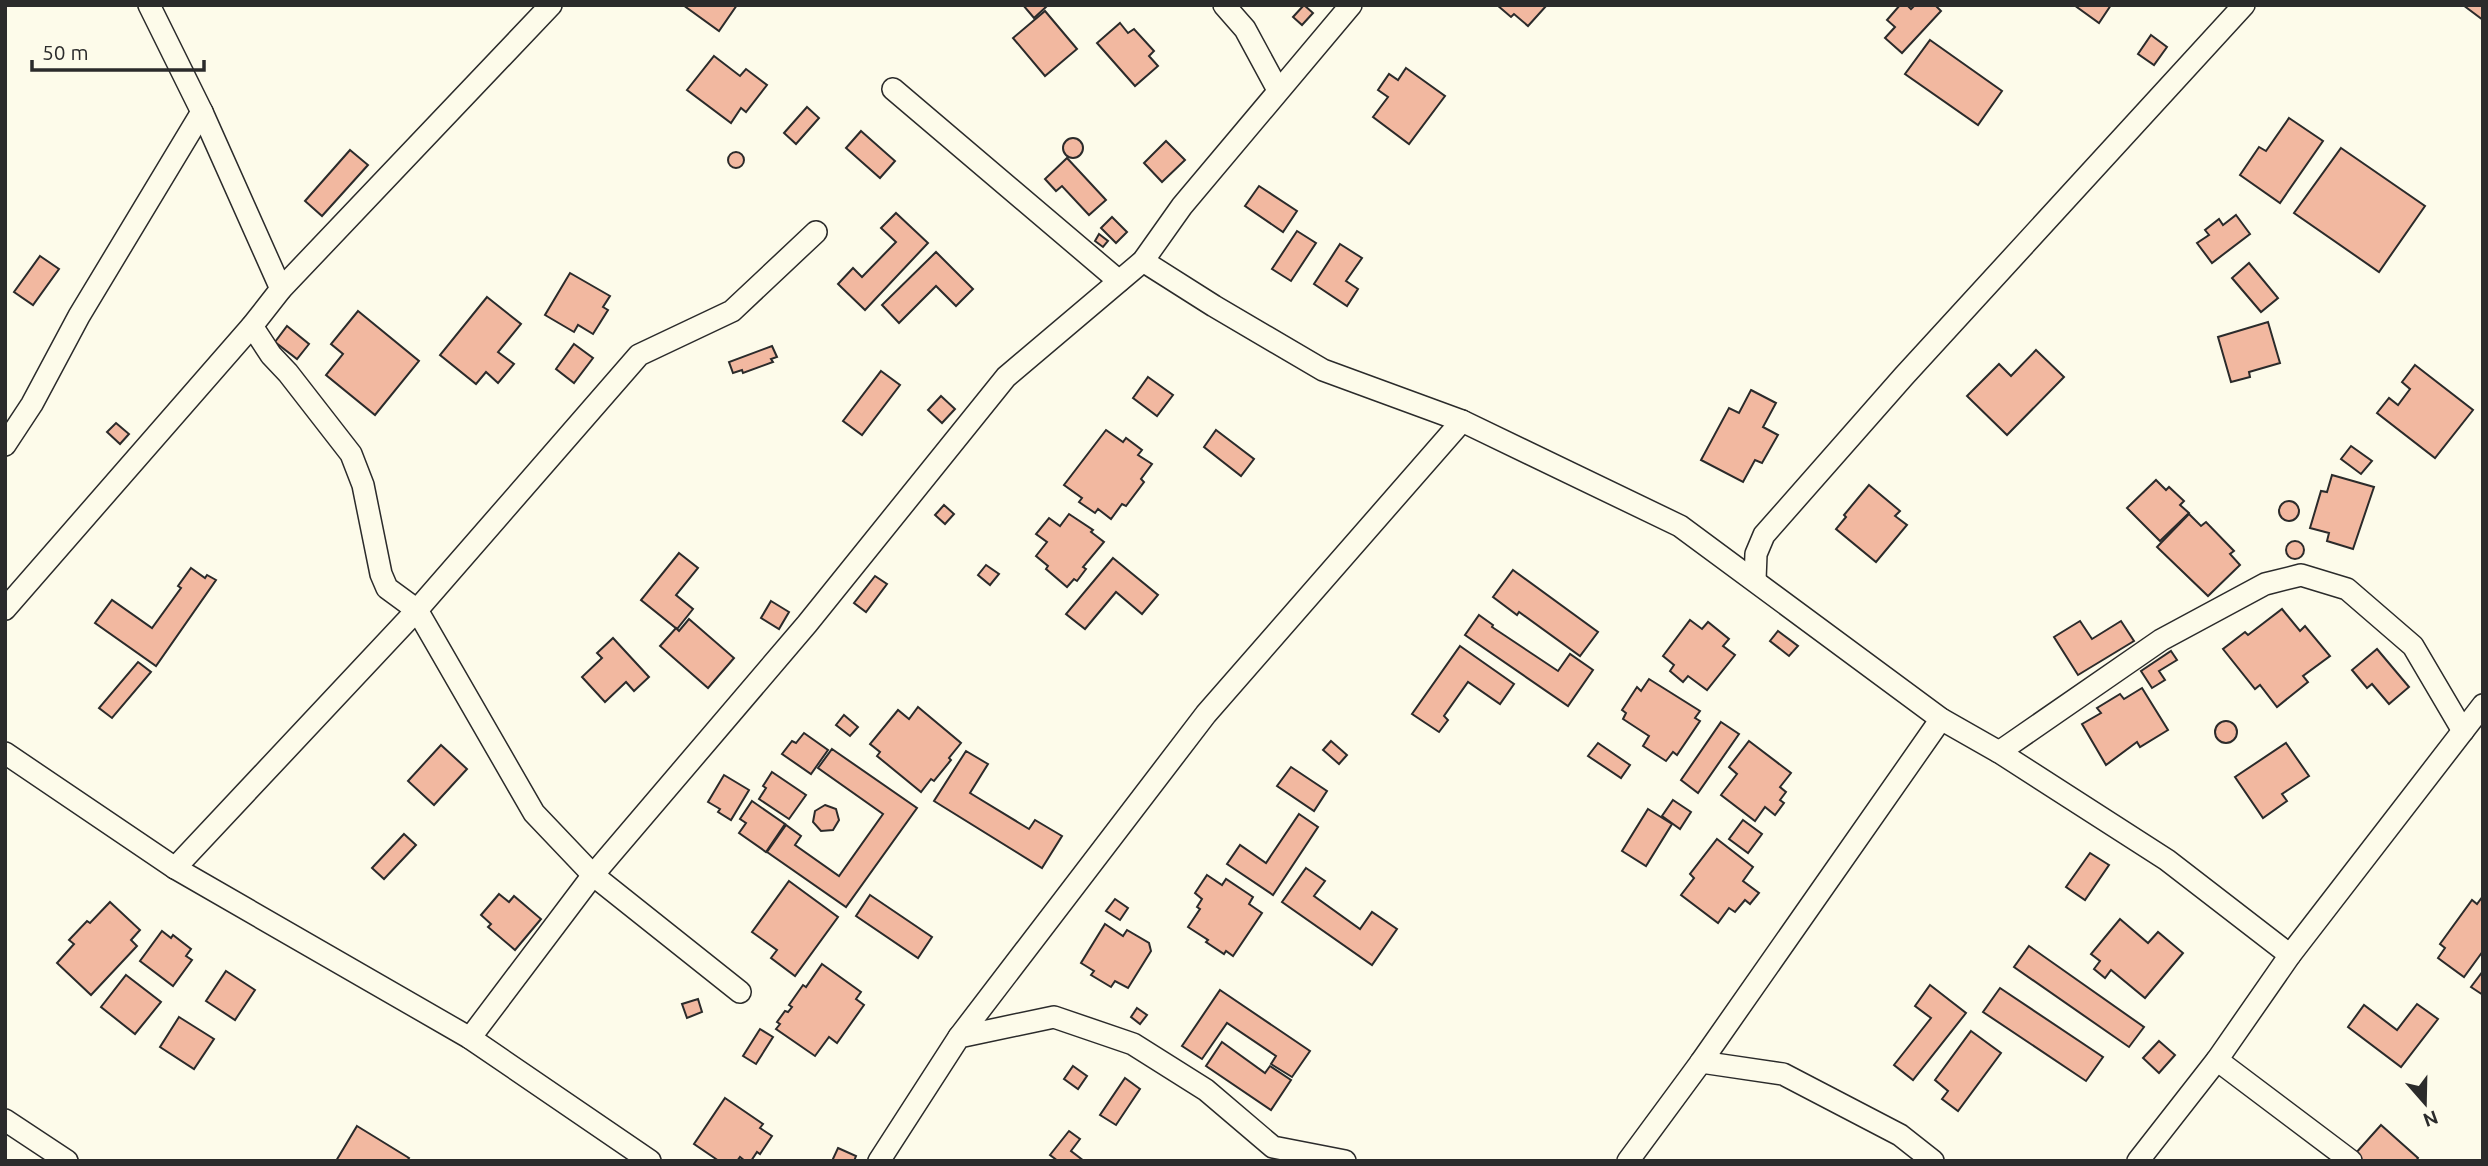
<svg xmlns="http://www.w3.org/2000/svg" width="2488" height="1166" viewBox="0 0 2488 1166" font-family="Ubuntu,sans-serif">
<rect width="100%" height="100%" fill="#fdfbea"/>
<!-- building -->
<g fill="#f2b8a0" stroke="#2b2b2b" stroke-width="2">
<polygon points="683,5 737,5 719,31"/>
<polygon points="1023,5 1047,5 1047,6 1034,18"/>
<polygon points="1304,5 1313,13 1302,25 1293,17"/>
<polygon points="1497,5 1547,5 1528,26 1514,14 1511,17"/>
<polygon points="1900,5 1907,5 1911,9 1915,5 1935,5 1941,11 1902,53 1885,38 1895,27 1887,20"/>
<polygon points="2074,5 2111,5 2099,23"/>
<polygon points="2463,5 2483,5 2483,20"/>
<polygon points="1045,11 1077,49 1045,76 1013,38"/>
<polygon points="1120,23 1128,33 1134,29 1154,51 1149,56 1158,66 1135,86 1097,43"/>
<polygon points="2151,35 2167,47 2154,65 2138,54"/>
<polygon points="1930,40 2002,91 1978,125 1905,74"/>
<polygon points="714,56 740,76 746,69 767,85 746,112 741,108 731,123 687,90"/>
<polygon points="1406,68 1445,96 1409,144 1373,117 1388,97 1378,90 1389,74 1398,80"/>
<polygon points="807,107 819,118 796,144 784,133"/>
<polygon points="2289,118 2323,141 2280,203 2240,175 2259,147 2266,151"/>
<polygon points="861,131 895,161 880,178 846,148"/>
<circle cx="1073" cy="148" r="10"/>
<polygon points="1166,141 1185,160 1162,182 1144,163"/>
<polygon points="2341,148 2425,206 2379,272 2294,213"/>
<polygon points="350,150 368,165 322,216 305,201"/>
<circle cx="736" cy="160" r="8"/>
<polygon points="1067,158 1106,200 1089,215 1062,186 1056,191 1045,179"/>
<polygon points="1259,186 1297,211 1283,232 1245,206"/>
<polygon points="896,213 928,243 865,310 838,284 853,268 862,277 896,242 881,228"/>
<polygon points="2236,215 2250,234 2212,263 2197,243 2209,235 2205,230 2219,219 2223,225"/>
<polygon points="1112,217 1127,232 1116,243 1101,228"/>
<polygon points="1297,231 1316,243 1291,281 1272,269"/>
<polygon points="1099,234 1108,241 1103,247 1095,241"/>
<polygon points="1340,244 1362,258 1346,281 1358,289 1347,306 1314,284"/>
<polygon points="936,252 973,289 956,306 936,286 899,323 882,305"/>
<polygon points="40,256 59,269 33,305 14,292"/>
<polygon points="2249,263 2278,298 2261,312 2232,278"/>
<polygon points="570,273 610,296 603,307 608,310 593,334 578,325 574,332 545,315"/>
<polygon points="487,297 521,324 498,352 514,364 498,383 486,372 476,384 440,355"/>
<polygon points="358,311 419,361 375,415 326,375 343,354 331,344"/>
<polygon points="2268,322 2280,363 2249,372 2250,377 2231,382 2218,337"/>
<polygon points="287,326 309,344 297,359 275,342"/>
<polygon points="574,344 593,358 574,383 556,369"/>
<polygon points="772,346 777,357 771,359 773,362 743,373 742,370 733,373 729,362"/>
<polygon points="2036,350 2064,377 2007,435 1967,396 1999,364 2011,376"/>
<polygon points="2415,365 2473,410 2435,458 2377,413 2389,398 2398,405 2410,389 2402,382"/>
<polygon points="881,371 900,385 862,435 843,421"/>
<polygon points="1148,377 1173,395 1157,416 1133,398"/>
<polygon points="1751,390 1776,403 1763,427 1778,435 1762,463 1755,460 1743,482 1701,460 1729,408 1739,413"/>
<polygon points="941,396 955,409 942,423 928,410"/>
<polygon points="116,423 129,434 120,444 107,432"/>
<polygon points="1106,430 1123,442 1126,438 1142,450 1138,455 1152,464 1141,479 1144,482 1126,506 1122,504 1111,519 1098,509 1095,513 1079,502 1082,498 1064,485"/>
<polygon points="1216,430 1254,459 1241,476 1204,447"/>
<polygon points="2351,446 2372,461 2361,474 2341,459"/>
<polygon points="2332,475 2374,487 2353,549 2327,541 2329,533 2310,528 2321,491 2327,492"/>
<polygon points="2156,480 2166,490 2169,487 2184,501 2180,505 2189,513 2160,541 2127,508"/>
<polygon points="1869,485 1900,511 1895,516 1907,525 1876,562 1836,529 1846,517 1844,515"/>
<circle cx="2289" cy="511" r="10"/>
<polygon points="944,505 954,514 945,524 935,515"/>
<polygon points="1069,514 1093,530 1091,532 1104,542 1083,567 1086,569 1077,581 1074,579 1067,587 1046,569 1048,566 1036,556 1047,542 1036,534 1049,518 1060,526"/>
<polygon points="2189,514 2201,526 2206,522 2234,551 2230,554 2240,565 2208,596 2157,547"/>
<circle cx="2295" cy="550" r="9"/>
<polygon points="679,553 698,568 676,595 693,609 677,629 641,600"/>
<polygon points="1113,558 1158,595 1142,614 1116,592 1085,629 1066,614"/>
<polygon points="986,565 999,574 990,585 978,575"/>
<polygon points="191,568 205,578 207,575 216,580 156,666 95,623 112,600 152,628 181,588 178,586"/>
<polygon points="1513,570 1598,632 1580,656 1519,612 1517,615 1493,597"/>
<polygon points="875,576 887,584 866,612 854,603"/>
<polygon points="771,601 789,612 779,629 761,618"/>
<polygon points="2282,609 2300,631 2305,626 2330,656 2303,676 2308,682 2277,707 2260,685 2255,689 2223,649 2245,632 2248,635"/>
<polygon points="1479,615 1493,625 1492,627 1558,671 1570,654 1593,670 1568,706 1465,635"/>
<polygon points="689,619 734,658 708,688 660,646 676,628 679,631"/>
<polygon points="1690,620 1702,629 1708,622 1729,639 1723,646 1735,655 1707,690 1688,676 1683,682 1670,671 1674,665 1663,656"/>
<polygon points="2080,621 2092,639 2121,621 2134,641 2078,675 2054,637"/>
<polygon points="1778,631 1798,646 1789,656 1770,641"/>
<polygon points="613,638 649,677 634,691 626,682 605,702 582,677 602,658 597,653"/>
<polygon points="1460,646 1514,684 1500,704 1468,682 1444,716 1448,720 1439,732 1412,714"/>
<polygon points="2377,649 2409,687 2389,704 2372,684 2367,688 2352,670"/>
<polygon points="2171,651 2177,660 2159,671 2165,680 2152,688 2141,671"/>
<polygon points="138,662 151,672 112,718 99,708"/>
<polygon points="1649,679 1700,711 1695,718 1700,721 1677,755 1673,752 1666,761 1643,746 1649,736 1623,719 1626,713 1622,710 1637,687 1641,691"/>
<polygon points="2142,688 2168,730 2140,747 2137,742 2106,765 2082,724 2101,713 2097,708 2120,694 2124,699"/>
<polygon points="918,707 961,743 949,758 951,760 934,781 931,779 921,792 877,756 880,752 870,744 898,710 909,719"/>
<polygon points="844,715 858,727 850,736 836,725"/>
<circle cx="2226" cy="732" r="11"/>
<polygon points="1721,722 1739,734 1698,793 1681,780"/>
<polygon points="804,733 828,750 811,774 782,754 792,741 796,743"/>
<polygon points="1331,741 1347,755 1339,764 1323,750"/>
<polygon points="1749,741 1791,773 1780,787 1786,792 1780,800 1784,803 1775,815 1765,807 1755,821 1721,795 1737,774 1729,767"/>
<polygon points="1598,743 1630,765 1621,778 1588,756"/>
<polygon points="2286,743 2309,776 2282,794 2287,801 2263,818 2235,777"/>
<polygon points="441,745 467,769 434,805 408,781"/>
<polygon points="832,749 917,808 846,907 767,852 786,825 801,836 795,845 839,876 883,814 818,768"/>
<polygon points="966,751 988,764 970,793 1029,829 1035,820 1062,836 1042,868 934,801"/>
<polygon points="1291,767 1327,791 1314,811 1277,786"/>
<polygon points="772,772 806,795 789,819 759,799 766,788 763,786"/>
<polygon points="724,775 749,790 731,820 718,812 720,809 708,802"/>
<polygon points="1673,800 1691,812 1680,829 1662,816"/>
<polygon points="752,801 785,824 766,852 739,833 746,823 740,819"/>
<polygon points="825,805 836,809 839,820 833,830 821,831 813,822 815,811"/>
<polygon points="1648,809 1672,824 1646,866 1622,851"/>
<polygon points="1299,814 1318,827 1273,895 1227,864 1240,845 1266,863"/>
<polygon points="1743,820 1762,834 1748,853 1729,839"/>
<polygon points="404,834 416,845 384,879 372,868"/>
<polygon points="1717,839 1753,867 1743,881 1759,893 1750,904 1745,900 1735,912 1729,908 1718,923 1681,895 1694,878 1690,874"/>
<polygon points="2090,853 2109,865 2085,900 2066,887"/>
<polygon points="1306,868 1325,881 1314,896 1360,929 1372,912 1397,929 1372,965 1282,902"/>
<polygon points="1207,875 1222,885 1226,879 1253,897 1249,904 1262,913 1233,956 1226,951 1224,954 1206,942 1208,940 1188,927 1200,909 1197,907 1202,899 1195,893"/>
<polygon points="789,881 838,917 795,976 771,958 777,950 752,932"/>
<polygon points="499,894 509,902 514,896 541,919 515,950 488,927 491,924 481,915"/>
<polygon points="870,895 932,937 918,958 856,916"/>
<polygon points="2483,896 2483,951 2464,977 2438,958 2445,948 2440,944 2472,900 2477,904"/>
<polygon points="1115,899 1128,908 1120,920 1106,911"/>
<polygon points="110,902 140,930 131,940 137,946 91,995 57,963 74,944 69,940 87,921 90,923"/>
<polygon points="2120,919 2148,943 2158,932 2183,953 2145,998 2111,970 2105,978 2094,969 2100,961 2091,954"/>
<polygon points="1105,924 1123,936 1127,930 1149,943 1151,951 1128,988 1115,981 1111,987 1091,975 1094,971 1081,963"/>
<polygon points="162,931 171,938 173,935 191,949 186,956 192,960 173,986 140,961"/>
<polygon points="2029,946 2144,1027 2129,1047 2014,967"/>
<polygon points="822,964 861,992 856,999 864,1005 837,1043 829,1037 815,1056 776,1029 780,1024 777,1022 785,1011 788,1012 792,1007 789,1005 803,985 806,987"/>
<polygon points="226,971 255,990 235,1020 206,1001"/>
<polygon points="2483,971 2483,995 2471,987"/>
<polygon points="126,975 161,1002 135,1034 101,1007"/>
<polygon points="1930,985 1966,1013 1913,1080 1894,1065 1931,1018 1915,1006"/>
<polygon points="2000,988 2103,1057 2086,1081 1983,1012"/>
<polygon points="1220,990 1310,1051 1292,1077 1271,1064 1276,1056 1227,1023 1202,1059 1182,1046"/>
<polygon points="698,999 702,1012 687,1018 682,1004"/>
<polygon points="2417,1004 2438,1019 2401,1067 2348,1027 2364,1005 2397,1030"/>
<polygon points="1137,1008 1147,1015 1140,1024 1131,1017"/>
<polygon points="179,1017 214,1039 194,1069 160,1047"/>
<polygon points="760,1029 773,1037 756,1064 743,1056"/>
<polygon points="1971,1031 2001,1053 1958,1111 1942,1099 1948,1091 1935,1080"/>
<polygon points="2159,1041 2175,1055 2159,1073 2143,1058"/>
<polygon points="1222,1042 1265,1073 1270,1066 1291,1080 1271,1110 1206,1066"/>
<polygon points="1073,1066 1087,1076 1078,1089 1064,1079"/>
<polygon points="1125,1078 1140,1089 1116,1125 1100,1115"/>
<polygon points="725,1098 763,1124 760,1128 772,1136 760,1154 757,1152 751,1161 745,1161 740,1157 737,1161 719,1161 694,1144"/>
<polygon points="2381,1125 2418,1158 2416,1161 2363,1161 2355,1154"/>
<polygon points="357,1126 409,1158 407,1161 336,1161"/>
<polygon points="1069,1131 1080,1139 1071,1151 1084,1161 1058,1161 1050,1155"/>
<polygon points="838,1148 856,1156 854,1161 832,1161"/>
</g>
<g fill="none" stroke-linecap="round" stroke-linejoin="round">
<!-- minor casing -->
<g stroke="#2b2b2b" stroke-width="24">
<g id="minor">
<polyline points="149,5 202,112 281,289"/>
<polyline points="1224,5 1245,29 1278,90"/>
<polyline points="893,89 1119,281"/>
<polyline points="1143,261 1214,306 1323,370 1462,421 1680,526 1941,719 1999,752 2167,860 2290,955"/>
<polyline points="252,326 271,355 288,373 351,454 363,485 381,574 387,588 417,610 534,813 593,875 740,992"/>
<polyline points="5,445 32,404 79,316 202,112"/>
<polyline points="1755,580 1756,554 1764,535 1904,376 2244,5"/>
<polyline points="5,609 252,326 281,289 551,5"/>
<polyline points="1999,752 2161,640 2265,584 2301,575 2347,589 2413,646 2463,731"/>
<polyline points="5,753 175,868 470,1038 650,1161"/>
<polyline points="175,868 417,610 639,355 732,311 816,232"/>
<polyline points="959,1037 1206,714 1462,421"/>
<polyline points="470,1038 593,875 807,624 1006,377 1143,261 1182,206 1351,5"/>
<polyline points="2217,1060 2351,1161"/>
<polyline points="1701,1062 1783,1074 1900,1135 1933,1161"/>
<polyline points="5,1120 67,1161"/>
<polyline points="879,1161 959,1037 1054,1017 1133,1044 1206,1090 1273,1147 1345,1161"/>
<polyline points="1628,1161 1701,1062 1941,719"/>
<polyline points="2138,1161 2217,1060 2290,955 2483,705"/>
</g>
</g>
<!-- minor -->
<use href="#minor" stroke="#fdfbea" stroke-width="21"/>
</g>
<!-- border -->
<rect width="2488" height="1166" fill="none" stroke="#2b2b2b" stroke-width="14"/>
<!-- north arrow -->
<g transform="translate(2425 1103) rotate(160)" stroke="#fdfbea" stroke-width="5" paint-order="stroke">
<path d="M0-5L12 26L0 18L-12 26Z" fill="#2b2b2b"/>
<text y="-10" font-size="19" font-weight="bold" text-anchor="middle" fill="#2b2b2b">N</text>
</g>
<!-- scale -->
<path d="M32 60v10h172v-10" fill="none" stroke="#2b2b2b" stroke-width="3.5"/>
<text x="42" y="60" font-size="21" fill="#2b2b2b" stroke="#fdfbea" stroke-width="5" paint-order="stroke">50 m</text>
</svg>
